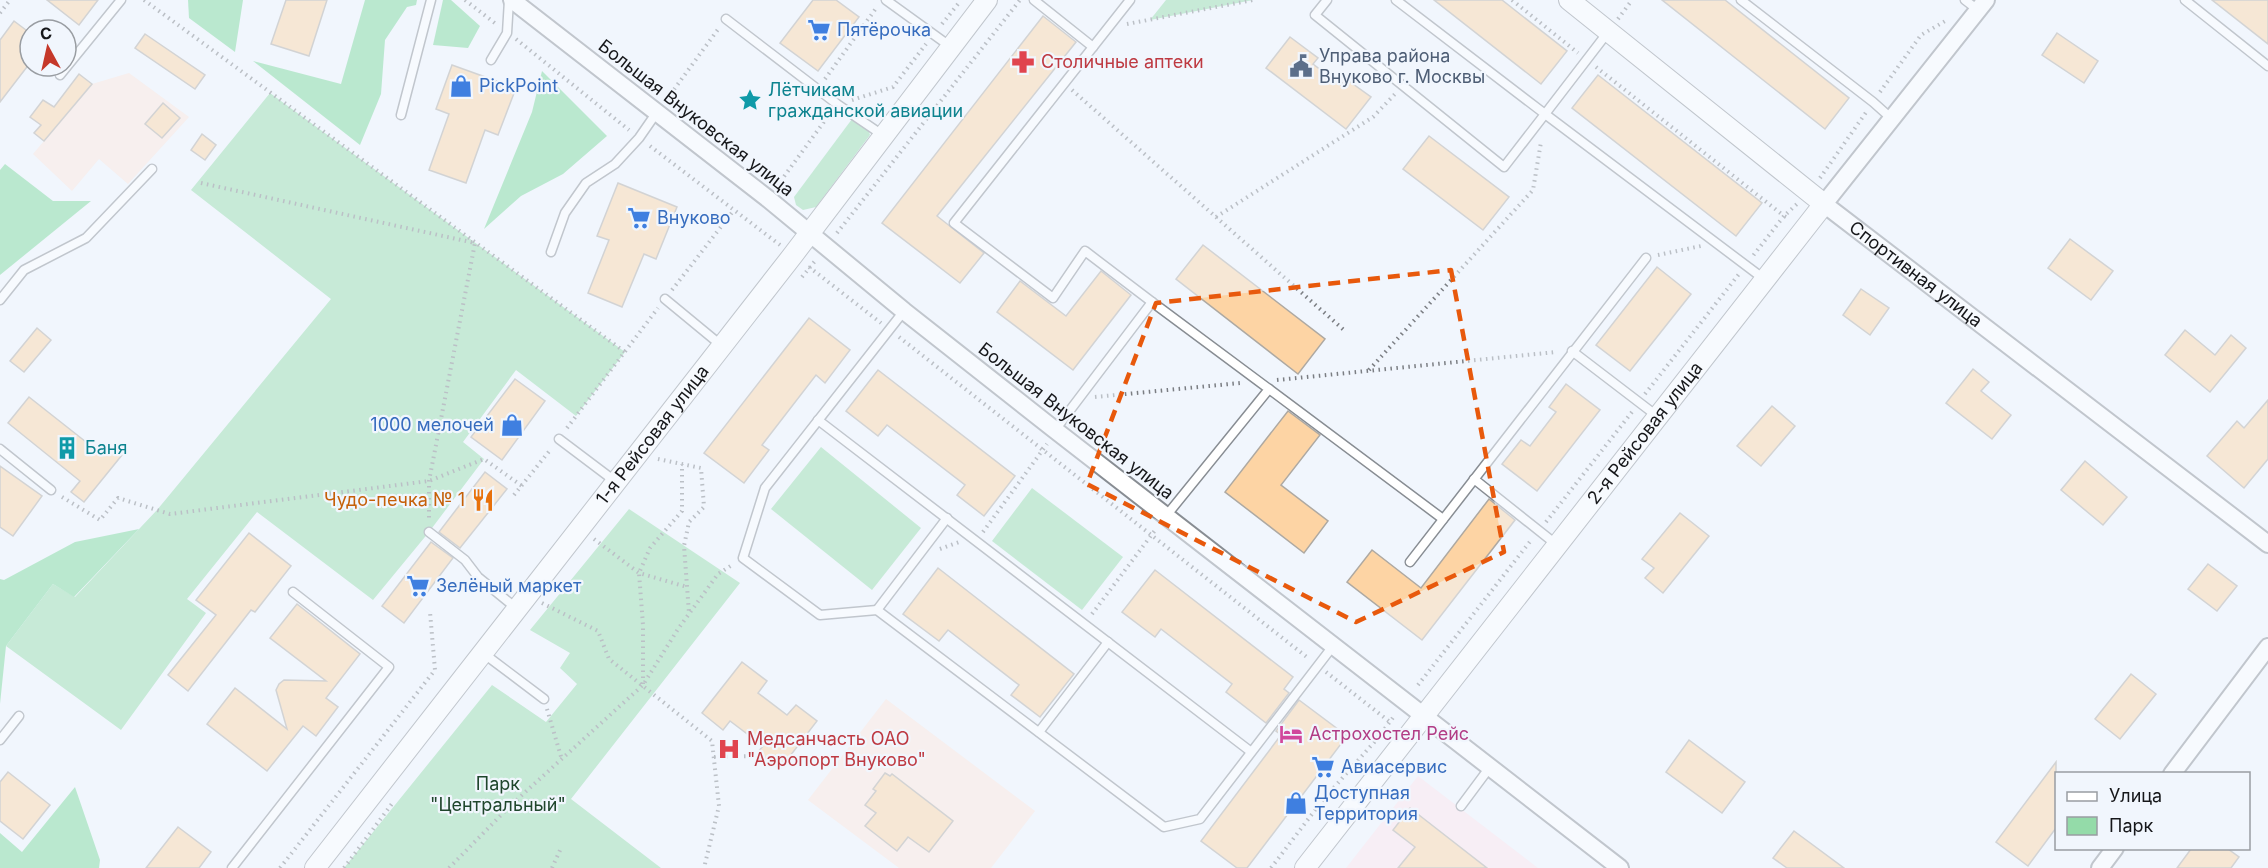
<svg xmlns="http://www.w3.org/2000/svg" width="2268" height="868" viewBox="0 0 2268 868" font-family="Inter,sans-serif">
<rect width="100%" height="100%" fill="#f1f6fd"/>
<!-- commercial -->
<g fill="#fee6db">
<polygon points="129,73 189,117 128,184 99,159 72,191 33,154 92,84"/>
<polygon points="886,699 1035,811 991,868 899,868 808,800"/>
</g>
<!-- education -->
<polygon fill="#fee4ea" points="1418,776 1538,868 1346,868"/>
<!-- green -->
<g fill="#94dba9">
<polygon points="1166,0 1253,0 1150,20"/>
<polygon points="270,93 625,352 576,416 516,370 463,442 484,459 429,532 373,600 257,512 187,599 206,613 121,730 6,646 53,584 75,597 157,510 331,299 191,190"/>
<polygon points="855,115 865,120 870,135 816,207 803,210 796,205 794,197"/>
<polygon points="821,447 921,528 872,590 771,509"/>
<polygon points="1032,488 1123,557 1082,610 992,541"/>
<polygon points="629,509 740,583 571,799 661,868 344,868 492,685 546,722 577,684 560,668 570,653 530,630"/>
</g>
<!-- forest -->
<g fill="#79d898">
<polygon points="188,0 243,0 235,52 189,18"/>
<polygon points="365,0 417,0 416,5 407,7 385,40 381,94 360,145 253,61 341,84"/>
<polygon points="443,0 451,0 480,26 468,48 433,45"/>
<polygon points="542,71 607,136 563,174 521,196 484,229 532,112"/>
<polygon points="5,164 53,201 91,201 0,275 0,170"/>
<polygon points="139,529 74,597 53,584 6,646 0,704 0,579 4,580 75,542"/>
<polygon points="75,787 100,860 99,868 0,868 0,833 22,852"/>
</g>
<!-- building -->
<g fill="#fdd4a4" stroke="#aea9a2" stroke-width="1.5">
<polygon points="47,0 98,0 79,25"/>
<polygon points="286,0 327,0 309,56 271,44"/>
<polygon points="813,0 836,0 859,17 818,71 780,43"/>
<polygon points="1434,0 1502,0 1567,51 1541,84"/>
<polygon points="1662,0 1725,0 1849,98 1825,129"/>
<polygon points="2212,0 2268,0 2268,44"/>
<polygon points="1043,16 1076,42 937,216 984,253 960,283 882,223"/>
<polygon points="14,21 30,33 30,63 0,102 0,40"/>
<polygon points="2057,33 2098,61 2084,83 2042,55"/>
<polygon points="145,34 205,75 195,89 135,48"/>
<polygon points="1290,37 1318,58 1313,64 1341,85 1346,79 1371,97 1346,129 1266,68"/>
<polygon points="452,65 516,88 498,135 485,130 466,183 429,170 449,114 436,109"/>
<polygon points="79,74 92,84 44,141 34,133 41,125 30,117 43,100 54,107"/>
<polygon points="1598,75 1762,203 1736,236 1572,108"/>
<polygon points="163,103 180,118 162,138 145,124"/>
<polygon points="202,134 216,145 205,160 191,150"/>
<polygon points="1429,136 1509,197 1483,230 1403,169"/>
<polygon points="618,183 677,207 656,259 644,254 622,307 588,293 609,240 597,236"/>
<polygon points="2070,239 2113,271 2091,300 2048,268"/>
<polygon points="1203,245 1325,339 1298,374 1176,279"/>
<polygon points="1657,267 1691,294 1630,371 1596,345"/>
<polygon points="1101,271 1131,295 1073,370 997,312 1020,281 1066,316"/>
<polygon points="1861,289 1889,308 1870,335 1843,315"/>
<polygon points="809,318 850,350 825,383 816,375 762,445 769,450 744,483 704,453"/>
<polygon points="37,328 51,340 24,372 10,361"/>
<polygon points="2185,330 2215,355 2231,335 2246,348 2210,392 2165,355"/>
<polygon points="1973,369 1989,382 1981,391 2011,415 1992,439 1946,403"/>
<polygon points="878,370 1015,476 984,516 957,495 965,485 887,425 878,436 846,411"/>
<polygon points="515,379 545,401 502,460 471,437"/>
<polygon points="1566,384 1600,410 1537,491 1502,464 1521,440 1530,446 1556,412 1549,407"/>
<polygon points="29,397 100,453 108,443 122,455 84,502 71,492 80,481 8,423"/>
<polygon points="2268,400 2268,459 2244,488 2207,456 2237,421 2244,428"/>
<polygon points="1772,406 1795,426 1761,466 1737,446"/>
<polygon points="1288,411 1320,435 1281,485 1328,521 1304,553 1225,492"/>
<polygon points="2085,461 2127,497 2103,525 2061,490"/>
<polygon points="0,466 42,496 13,536 0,527"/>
<polygon points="485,472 507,489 460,548 439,532"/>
<polygon points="1489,499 1515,520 1422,640 1347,582 1372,550 1421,588"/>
<polygon points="1680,513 1709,536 1663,593 1645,578 1654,568 1642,559"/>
<polygon points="249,533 291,566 255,612 251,610 188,691 168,675 216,615 196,600"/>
<polygon points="431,542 453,558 404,623 382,606"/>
<polygon points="2208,564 2237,586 2217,611 2188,589"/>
<polygon points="938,568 1074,674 1040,717 1011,695 1019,685 948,630 939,641 903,614"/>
<polygon points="1155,570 1293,677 1284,689 1289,693 1266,723 1226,692 1232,684 1161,629 1155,637 1122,612"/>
<polygon points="297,604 360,654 326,698 338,707 316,736 303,726 267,771 207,724 235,688 287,729 276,690 279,684 284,680 326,681 270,638"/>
<polygon points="742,662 767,681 758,693 787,715 796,705 817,721 780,769 758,752 763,746 730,721 723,730 702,713"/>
<polygon points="2131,674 2156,694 2120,739 2095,719"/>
<polygon points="1299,700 1347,736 1247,868 1237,868 1201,841 1281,735 1276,731"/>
<polygon points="1689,740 1745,782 1722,813 1666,772"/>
<polygon points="2056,762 2056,828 2028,866 1996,842"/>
<polygon points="8,772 50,805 23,839 0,821 0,782"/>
<polygon points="885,773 890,776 892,774 953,821 929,852 908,837 897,851 865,826 876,813 865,805 876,791 873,789"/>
<polygon points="1410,808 1487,868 1398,868 1415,847 1393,830"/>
<polygon points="178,827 211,852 199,868 146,868"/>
<polygon points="1794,831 1844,868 1787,868 1773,858"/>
<polygon points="2191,849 2228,849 2239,857 2231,868 2177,868"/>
</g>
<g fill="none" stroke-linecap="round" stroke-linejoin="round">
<!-- service casing -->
<g stroke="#888d93" stroke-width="11">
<g id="service">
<polyline points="886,0 951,47"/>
<polyline points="1034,0 1093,47"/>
<polyline points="1130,0 954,223 1053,298 1085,251 1152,302"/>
<polyline points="1327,0 1315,15 1504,167 1545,114 1396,0"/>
<polyline points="1741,0 1873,102 1892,119"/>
<polyline points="1965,0 1978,10"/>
<polyline points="2185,0 2268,66"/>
<polyline points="726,19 837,104 884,136"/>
<polyline points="1608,32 1545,114 1764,279"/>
<polyline points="491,60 507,33 509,0"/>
<polyline points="60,75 121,0"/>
<polyline points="401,115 431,0"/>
<polyline points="551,252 565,213 586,183 615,164 639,138 657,112"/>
<polyline points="665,299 722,346"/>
<polyline points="0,300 24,270 86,238 152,169"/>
<polyline points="904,311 765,488 743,558 820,615 877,610 1164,827 1200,819 1333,646"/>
<polyline points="1572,351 1657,416"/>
<polyline points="1269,389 1443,519"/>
<polyline points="818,420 1250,751"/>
<polyline points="1055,430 1152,302 1269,389 1166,516"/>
<polyline points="559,439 616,482"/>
<polyline points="0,449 51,490"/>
<polyline points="1474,479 1557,545"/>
<polyline points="429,532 465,560 478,577 516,608"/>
<polyline points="1410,562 1646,258"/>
<polyline points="877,610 947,518"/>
<polyline points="483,653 544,699"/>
<polyline points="1039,732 1108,642"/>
<polyline points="0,740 19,716"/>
<polyline points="1461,806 1490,767"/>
<polyline points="232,868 389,667 293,592"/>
</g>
</g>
<!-- minor casing -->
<g stroke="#888d93" stroke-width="20">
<g id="minor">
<polyline points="512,0 767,198 904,311 1055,430 1620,868"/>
<path id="s1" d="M1986,0L1824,204L2268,544"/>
<polyline points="2172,774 2268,647"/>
<polyline points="2100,868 2115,848"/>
</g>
</g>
<!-- tertiary casing -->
<g stroke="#888d93" stroke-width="22">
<g id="tertiary">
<path id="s2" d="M315,868L793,255L987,0"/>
<path id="s3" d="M1305,868L1824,204L1569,0"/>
</g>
</g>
<!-- path -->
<g stroke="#7b7e83" stroke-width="4" stroke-dasharray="1.5 4.5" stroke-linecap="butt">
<polyline points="144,0 625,352"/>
<polyline points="465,0 496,24"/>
<polyline points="1512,0 1578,53"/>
<polyline points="0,13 10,0"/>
<polyline points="1618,19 1632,0"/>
<polyline points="942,24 958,4"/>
<polyline points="1127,24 1253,0"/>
<polyline points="516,39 629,130"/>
<polyline points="1596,67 1784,216 1752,257"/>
<polyline points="825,79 877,7"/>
<polyline points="1072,90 1345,331"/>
<polyline points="1880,92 1921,35 1947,20"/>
<polyline points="667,99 719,28"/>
<polyline points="852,100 893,87 926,44"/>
<polyline points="650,146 780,245"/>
<polyline points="1820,178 1867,111"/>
<polyline points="201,183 475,243 429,481 429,522"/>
<polyline points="777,186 829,115"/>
<polyline points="1216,217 1373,117 1395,94"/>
<polyline points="1786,217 1784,216 1797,204"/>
<polyline points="837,233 1020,0"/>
<polyline points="1658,255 1701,246"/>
<polyline points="809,267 881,323"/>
<polyline points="802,277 815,261"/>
<polyline points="672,290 734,210"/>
<polyline points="899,337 1308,658"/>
<polyline points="1369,370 1533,190 1541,142"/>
<polyline points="1277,380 1556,352"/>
<polyline points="1645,394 1739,274"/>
<polyline points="1095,397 1240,383"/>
<polyline points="567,428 658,308"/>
<polyline points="658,459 701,468 704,507 689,522 684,546 689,613"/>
<polyline points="514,495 551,449"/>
<polyline points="62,497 100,520 118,498 170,514 429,481 484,459 522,486"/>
<polyline points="1546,522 1632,412"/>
<polyline points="983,532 1047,444"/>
<polyline points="594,539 639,573 687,587"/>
<polyline points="940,549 959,542"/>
<polyline points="542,603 598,631 609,659 712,741 719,806 704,868"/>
<polyline points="1092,614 1156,529"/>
<polyline points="1326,672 1390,722"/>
<polyline points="643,684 643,625 639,573 650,548 682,511 682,464"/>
<polyline points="1418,685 1532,539"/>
<polyline points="547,709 562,760"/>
<polyline points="714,757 755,756"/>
<polyline points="280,868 435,670 430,612"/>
<polyline points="344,868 394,801"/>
<polyline points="449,868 510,806 643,685 678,629 718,574 732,565"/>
<polyline points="552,868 561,848"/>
<polyline points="1271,868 1322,801 1377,739 1395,715"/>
</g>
<!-- service -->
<use href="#service" stroke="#fff" stroke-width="8"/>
<!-- minor -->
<use href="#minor" stroke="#fff" stroke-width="16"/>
<!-- tertiary -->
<use href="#tertiary" stroke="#fff" stroke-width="20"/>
</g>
<!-- marked area -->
<path d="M0 0H2268V868H0ZM1451,270L1504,552L1356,622L1087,484L1156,303Z" fill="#f1f6fd" fill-opacity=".55" fill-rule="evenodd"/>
<path fill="none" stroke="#e8590c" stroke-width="4.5" stroke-dasharray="12 8" stroke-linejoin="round" d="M1451,270L1504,552L1356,622L1087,484L1156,303Z"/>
<!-- icons -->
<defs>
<g id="supermarket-bare" transform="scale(1.8)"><path d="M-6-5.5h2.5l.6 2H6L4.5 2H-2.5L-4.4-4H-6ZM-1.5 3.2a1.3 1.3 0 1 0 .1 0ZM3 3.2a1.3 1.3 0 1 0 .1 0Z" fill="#3f7fe0" stroke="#f1f6fd" stroke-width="2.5" paint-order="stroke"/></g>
<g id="pharmacy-bare" transform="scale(1.8)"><path d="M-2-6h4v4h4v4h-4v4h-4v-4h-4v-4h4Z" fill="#e0444e" stroke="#f1f6fd" stroke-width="2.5" paint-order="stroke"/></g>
<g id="civic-bare" transform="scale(1.8)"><path d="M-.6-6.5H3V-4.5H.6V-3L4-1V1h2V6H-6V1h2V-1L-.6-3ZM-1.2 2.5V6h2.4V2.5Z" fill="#5c6f8a" stroke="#f1f6fd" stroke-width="2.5" paint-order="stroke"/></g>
<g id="shop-bare" transform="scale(1.8)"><path d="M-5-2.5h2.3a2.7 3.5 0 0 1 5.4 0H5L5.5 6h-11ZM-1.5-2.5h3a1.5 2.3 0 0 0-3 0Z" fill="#3f7fe0" stroke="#f1f6fd" stroke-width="2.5" paint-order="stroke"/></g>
<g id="sight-bare" transform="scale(1.8)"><path d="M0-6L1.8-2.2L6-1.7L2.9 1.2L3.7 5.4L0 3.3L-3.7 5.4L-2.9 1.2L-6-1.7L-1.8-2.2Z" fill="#0f9aa8" stroke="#f1f6fd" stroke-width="2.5" paint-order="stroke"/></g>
<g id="building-bare" transform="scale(1.8)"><path d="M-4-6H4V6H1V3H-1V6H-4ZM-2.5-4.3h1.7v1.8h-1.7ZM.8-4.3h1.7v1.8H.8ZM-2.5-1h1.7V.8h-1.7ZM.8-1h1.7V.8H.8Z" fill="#0f9aa8" stroke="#f1f6fd" stroke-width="2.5" paint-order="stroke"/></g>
<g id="restaurant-bare" transform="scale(1.8)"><path d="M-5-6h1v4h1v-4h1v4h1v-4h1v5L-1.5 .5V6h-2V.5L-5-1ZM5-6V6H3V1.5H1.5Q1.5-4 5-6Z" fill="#e8710a" stroke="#f1f6fd" stroke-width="2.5" paint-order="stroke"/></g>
<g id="hotel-bare" transform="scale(1.8)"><path d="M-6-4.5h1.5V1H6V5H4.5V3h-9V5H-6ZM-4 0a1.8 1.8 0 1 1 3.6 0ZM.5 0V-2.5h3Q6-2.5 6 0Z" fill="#d1479c" stroke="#f1f6fd" stroke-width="2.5" paint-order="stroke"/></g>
<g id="hospital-bare" transform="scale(1.8)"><path d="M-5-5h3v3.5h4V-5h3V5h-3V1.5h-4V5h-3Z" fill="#e0444e" stroke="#f1f6fd" stroke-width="2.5" paint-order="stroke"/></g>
</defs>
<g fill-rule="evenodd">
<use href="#supermarket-bare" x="819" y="30"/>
<use href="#pharmacy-bare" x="1023" y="62"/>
<use href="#civic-bare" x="1301" y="66"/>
<use href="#shop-bare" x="461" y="86"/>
<use href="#sight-bare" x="750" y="100"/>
<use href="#supermarket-bare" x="639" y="218"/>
<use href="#shop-bare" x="512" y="425"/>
<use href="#building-bare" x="67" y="448"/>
<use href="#restaurant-bare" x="483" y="500"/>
<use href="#supermarket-bare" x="418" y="586"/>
<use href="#hotel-bare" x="1291" y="734"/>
<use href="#hospital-bare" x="729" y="749"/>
<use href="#supermarket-bare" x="1323" y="767"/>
<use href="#shop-bare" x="1296" y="803"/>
</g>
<g text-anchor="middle" stroke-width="4.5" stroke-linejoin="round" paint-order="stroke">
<!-- shop labels -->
<g font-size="18" fill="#366cbe" stroke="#f1f6fd" text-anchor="start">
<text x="837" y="36">Пятёрочка</text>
<text x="479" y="92">PickPoint</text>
<text x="657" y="224">Внуково</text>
<text x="494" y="431" text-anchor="end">1000 мелочей</text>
<text x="436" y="592">Зелёный маркет</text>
<text x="1341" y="773">Авиасервис</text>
<text x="1314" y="799">Доступная<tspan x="1314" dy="21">Территория</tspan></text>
</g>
<!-- service labels -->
<g font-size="18" fill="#4e5e75" stroke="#f1f6fd" text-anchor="start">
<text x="1319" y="62">Управа района<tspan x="1319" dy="21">Внуково г. Москвы</tspan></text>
</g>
<!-- health labels -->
<g font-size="18" fill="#be3a42" stroke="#f1f6fd" text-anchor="start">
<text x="1041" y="68">Столичные аптеки</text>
<text x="747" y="745">Медсанчасть ОАО<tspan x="747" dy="21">"Аэропорт Внуково"</tspan></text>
</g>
<!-- culture labels -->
<g font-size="18" fill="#0d838f" stroke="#f1f6fd" text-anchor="start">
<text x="768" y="96">Лётчикам<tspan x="768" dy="21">гражданской авиации</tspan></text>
<text x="85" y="454">Баня</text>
</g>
<!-- street labels -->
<g font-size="18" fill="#16171a" stroke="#f1f6fd">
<text transform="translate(696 118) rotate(38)" y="6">Большая Внуковская улица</text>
<text dy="6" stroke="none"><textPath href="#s1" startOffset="376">Спортивная улица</textPath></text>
<text transform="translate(1076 421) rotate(38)" y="6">Большая Внуковская улица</text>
<text dy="6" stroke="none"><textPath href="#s3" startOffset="552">2-я Рейсовая улица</textPath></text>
<text dy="6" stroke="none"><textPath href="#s2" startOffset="549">1-я Рейсовая улица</textPath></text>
</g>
<!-- food labels -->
<g font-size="18" fill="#c56008" stroke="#f1f6fd" text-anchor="end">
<text x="465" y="506">Чудо-печка № 1</text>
</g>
<!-- hotel labels -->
<g font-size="18" fill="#b23c85" stroke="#f1f6fd" text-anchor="start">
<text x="1309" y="740">Астрохостел Рейс</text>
</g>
<!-- park labels -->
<g font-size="18" fill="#1f462c" stroke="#f1f6fd">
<text x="498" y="790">Парк<tspan x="498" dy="21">"Центральный"</tspan></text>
</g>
</g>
<!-- legend -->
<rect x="2055" y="772" width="195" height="78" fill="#f1f6fd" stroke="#999da2" stroke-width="1.5"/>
<rect x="2067" y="792" width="30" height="9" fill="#ffffff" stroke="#999da2" stroke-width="1.5"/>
<text x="2109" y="802" font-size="18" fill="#16171a">Улица</text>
<rect x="2067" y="817" width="30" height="18" fill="#94dba9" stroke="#999da2" stroke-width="1.5"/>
<text x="2109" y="832" font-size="18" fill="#16171a">Парк</text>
<!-- north arrow -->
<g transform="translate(48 48) rotate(352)"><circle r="28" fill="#f1f6fd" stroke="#999da2" stroke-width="1.5"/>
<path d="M0-4.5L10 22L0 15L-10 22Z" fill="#c5382a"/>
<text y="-9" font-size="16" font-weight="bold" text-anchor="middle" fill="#16171a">С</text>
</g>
</svg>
